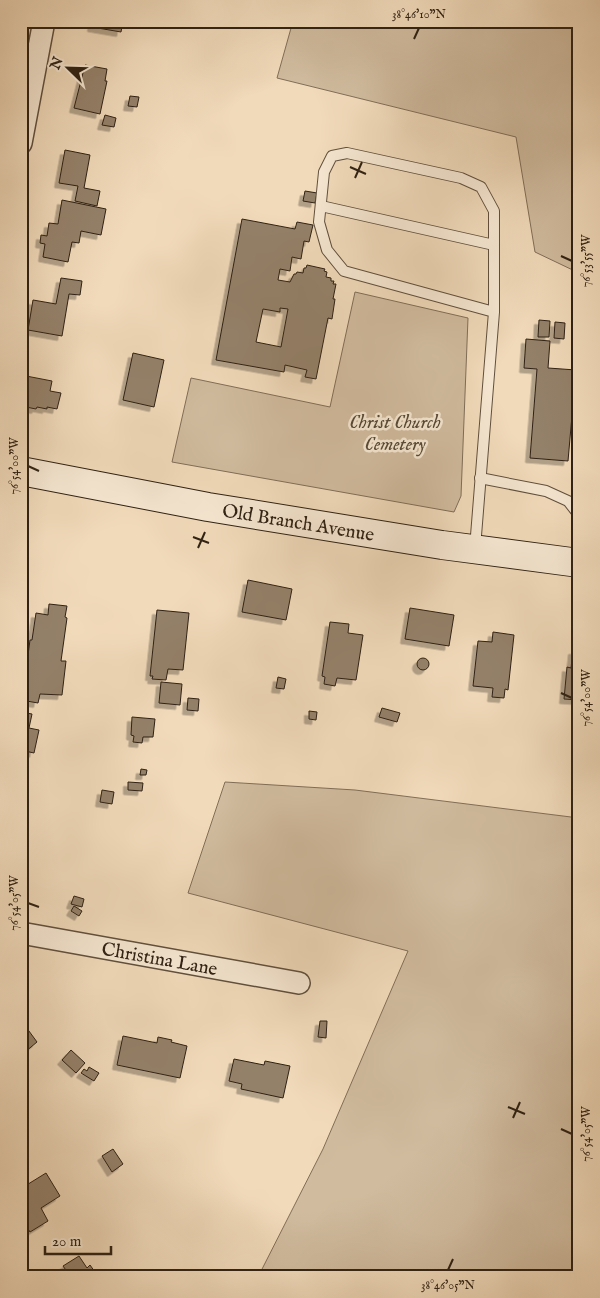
<svg xmlns="http://www.w3.org/2000/svg" width="600" height="1298" viewBox="0 0 600 1298" font-family="'IM FELL English',serif">
<defs>
<filter id="shadow"><feDropShadow dx="-4.5" dy="4.5" stdDeviation="0" flood-color="#0004"/></filter>
</defs>
<rect width="100%" height="100%" fill="#f1daba"/>
<filter id="stains"><feTurbulence type="fractalNoise" baseFrequency=".004" numOctaves="4"/><feColorMatrix values="0 0 0 0 .2 0 0 0 0 .09 0 0 0 0 .02 0 0 0 .5 -.17"/></filter>
<radialGradient id="worn" r=".72"><stop offset=".6" stop-color="#630" stop-opacity="0"/><stop offset="1" stop-color="#630" stop-opacity=".3"/></radialGradient>
<!-- green -->
<g fill="#d0bb9e" stroke="#806e58">
<polygon points="293,21 579,21 579,273 535,252 516,137 277,78"/>
<polygon points="355,292 468,318 461,496 454,512 172,462 191,378 330,407"/>
<polygon points="225,782 355,790 579,818 579,1277 258,1277 323,1149 408,951 188,893"/>
</g>
<!-- building -->
<g fill="#94816a" stroke="#2f2113" fill-rule="evenodd" filter="url(#shadow)">
<polygon points="93,21 123,21 121,32 92,27"/>
<polygon points="85,65 107,69 105,81 107,81 100,114 74,108"/>
<polygon points="130,96 139,97 137,107 128,106"/>
<polygon points="105,115 116,118 114,127 102,125"/>
<polygon points="65,150 90,155 84,188 100,191 97,206 75,201 78,186 59,183"/>
<polygon points="305,191 317,193 315,203 303,201"/>
<polygon points="62,200 106,209 101,235 81,231 79,243 72,242 68,262 43,257 45,244 40,243 41,235 47,236 49,223 58,224"/>
<path d="M242,219L295,229L297,222L313,225L309,242L304,241L301,259L292,257L290,271L280,269L278,280L290,282L294,274H296L297,272L303,273L304,268H306L307,265L325,269L324,271L327,272L326,277L331,278V281H334L333,284H336L333,299H335L332,319L328,318L316,379L305,377L307,370L285,365L284,372L216,360ZM280,308L288,309L281,347L256,342L263,309L280,312Z"/>
<polygon points="61,278 82,281 80,295 69,294 62,336 28,330 33,300 56,304"/>
<polygon points="539,320 550,321 549,337 538,337"/>
<polygon points="555,322 565,323 564,339 554,338"/>
<polygon points="526,339 550,341 548,368 576,370 568,461 530,458 537,369 524,368"/>
<polygon points="133,353 164,360 154,407 123,400"/>
<polygon points="21,375 52,381 50,391 61,393 57,409 47,407 47,409 37,407 36,409 21,406"/>
<polygon points="248,580 292,589 286,620 242,612"/>
<polygon points="49,604 67,606 65,617 67,618 61,661 66,661 62,695 40,694 38,703 21,700 21,655 28,655 30,640 32,640 36,613 48,615"/>
<polygon points="410,608 454,615 449,646 405,639"/>
<polygon points="157,610 189,613 183,670 168,669 166,680 152,679 153,676 150,676"/>
<polygon points="330,622 349,624 348,633 363,635 356,680 337,678 335,686 324,684 325,677 322,676"/>
<polygon points="493,632 514,635 508,690 505,689 504,698 492,697 493,688 473,686 478,641 492,642"/>
<polygon points="573,650 579,650 579,700 564,699 567,667 571,668"/>
<circle cx="423" cy="664" r="6"/>
<polygon points="278,677 286,679 284,689 276,688"/>
<polygon points="161,682 182,684 180,705 159,703"/>
<polygon points="188,698 199,699 198,711 187,710"/>
<polygon points="382,708 400,713 397,722 379,717"/>
<polygon points="309,711 317,712 316,720 309,719"/>
<polygon points="21,712 32,714 29,728 39,730 34,753 25,751 21,768"/>
<polygon points="132,717 155,719 153,737 143,737 142,743 133,742 134,736 131,735"/>
<polygon points="141,769 147,770 146,775 140,775"/>
<polygon points="128,782 143,783 142,791 128,790"/>
<polygon points="102,790 114,792 112,804 100,802"/>
<polygon points="74,896 84,899 82,907 71,904"/>
<polygon points="74,906 82,911 79,916 71,911"/>
<polygon points="320,1021 327,1021 326,1038 318,1037"/>
<polygon points="26,1027 37,1042 25,1052 21,1047 21,1030"/>
<polygon points="123,1036 157,1043 158,1037 172,1040 171,1042 187,1046 180,1078 117,1065"/>
<polygon points="71,1050 85,1063 76,1073 62,1060"/>
<polygon points="234,1059 264,1065 265,1061 290,1066 283,1098 241,1089 242,1084 229,1081"/>
<polygon points="89,1067 99,1073 94,1081 81,1073 84,1069 87,1071"/>
<polygon points="113,1149 123,1164 112,1172 102,1156"/>
<polygon points="46,1173 60,1196 41,1208 48,1221 30,1232 21,1218 21,1181 25,1186"/>
<polygon points="79,1256 87,1268 90,1265 95,1272 92,1274 93,1277 63,1277 68,1273 63,1266"/>
</g>
<g fill="none" stroke-linecap="round" stroke-linejoin="round">
<!-- service casing -->
<g stroke="#604f3d" stroke-width="12">
<g id="service">
<polyline points="321,206 494,245"/>
<polyline points="480,478 546,491 568,501 579,515"/>
<polyline points="475,548 494,312 494,211 481,187 461,178 347,153 332,156 324,172 319,222 327,250 344,271 494,312"/>
</g>
</g>
<!-- minor casing -->
<g stroke="#604f3d" stroke-width="24">
<g id="minor">
<polyline points="21,143 44,21"/>
<path id="s1" d="M21,933L299,983"/>
</g>
</g>
<!-- secondary casing -->
<g stroke="#2f2113" stroke-width="30">
<g id="secondary">
<path id="s2" d="M21,471L208,507L442,545L579,563"/>
</g>
</g>
<!-- service -->
<use href="#service" stroke="#f6e7d2" stroke-width="10"/>
<!-- minor -->
<use href="#minor" stroke="#f6e7d2" stroke-width="21"/>
<!-- secondary -->
<use href="#secondary" stroke="#f6e7d2" stroke-width="28"/>
</g>
<!-- ticks -->
<path fill="none" stroke="#2f2113" stroke-width="2" d="M414,39L419,28M350,167L366,174M355,178L362,162M561,256L572,261M28,466L39,471M193,537L209,543M198,548L205,532M561,693L572,698M28,903L39,907M508,1107L525,1114M513,1118L520,1102M561,1129L572,1134M448,1270L453,1259"/>
<g text-anchor="middle" stroke-width="5" stroke-linejoin="round" paint-order="stroke">
<!-- park labels -->
<g font-size="19" font-style="italic" fill="#574836" stroke="#f6e7d2">
<text x="395" y="428">Christ Church<tspan x="395" dy="22">Cemetery</tspan></text>
</g>
<!-- street labels -->
<g font-size="19" fill="#2f2113" stroke="#f6e7d2">
<text dy="7" stroke="none"><textPath href="#s2" startOffset="282">Old Branch Avenue</textPath></text>
<text dy="7" stroke="none"><textPath href="#s1" startOffset="141">Christina Lane</textPath></text>
</g>
</g>
<!-- margin -->
<rect width="600" height="1298" fill="none" stroke="#f1daba" stroke-width="55"/>
<!-- north arrow -->
<g transform="translate(68 68) rotate(293)" stroke="#f6e7d2" stroke-width="4" paint-order="stroke">
<path d="M0-4L9 19L0 12L-9 19Z" fill="#2f2113"/>
<text y="-8" font-size="14" font-weight="bold" text-anchor="middle" fill="#2f2113">N</text>
</g>
<!-- scale -->
<path d="M45 1246v8h66v-8" fill="none" stroke="#2f2113" stroke-width="2.5"/>
<text x="52" y="1246" font-size="15" fill="#2f2113" stroke="#f6e7d2" stroke-width="4" paint-order="stroke">20 m</text>
<rect x="28" y="28" width="544" height="1242" fill="none" stroke="#2f2113" stroke-width="2"/>
<g font-size="12" text-anchor="middle" fill="#2f2113">
<text x="419" y="18">38°46'10"N</text>
<text transform="translate(586 261) rotate(-90)" y="4">76°53'55"W</text>
<text transform="translate(14 466) rotate(-90)" y="4">76°54'00"W</text>
<text transform="translate(586 698) rotate(-90)" y="4">76°54'00"W</text>
<text transform="translate(14 903) rotate(-90)" y="4">76°54'05"W</text>
<text transform="translate(586 1134) rotate(-90)" y="4">76°54'05"W</text>
<text x="448" y="1289">38°46'05"N</text>
</g>
<rect width="100%" height="100%" filter="url(#stains)"/>
<rect width="100%" height="100%" fill="url(#worn)"/>
</svg>
